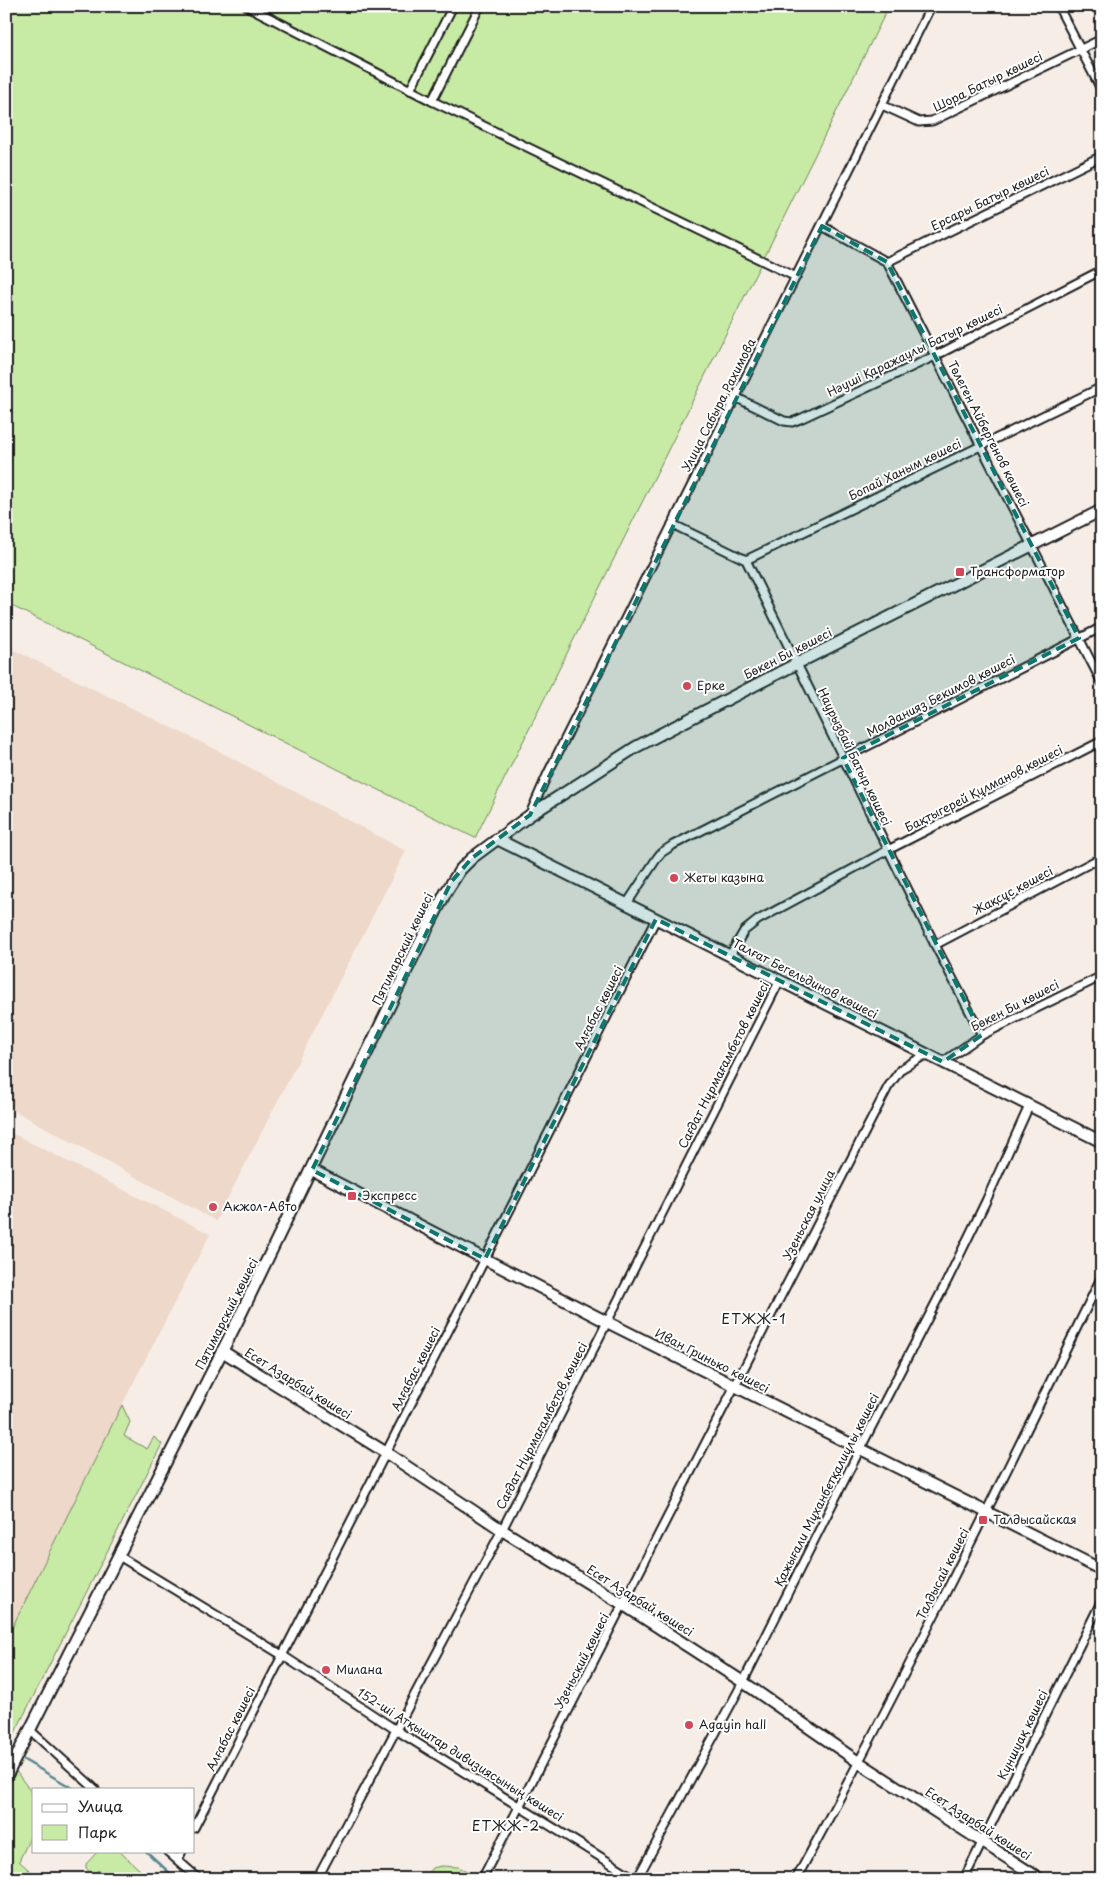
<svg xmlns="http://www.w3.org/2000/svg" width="1108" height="1885" viewBox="0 0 1108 1885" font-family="'Playpen Sans',sans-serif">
<rect width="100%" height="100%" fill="#f7ede7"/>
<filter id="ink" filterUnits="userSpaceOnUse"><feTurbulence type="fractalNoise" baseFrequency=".02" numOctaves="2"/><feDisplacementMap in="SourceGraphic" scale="10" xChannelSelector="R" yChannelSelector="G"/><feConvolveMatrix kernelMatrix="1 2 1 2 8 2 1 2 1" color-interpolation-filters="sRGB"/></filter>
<g filter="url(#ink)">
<!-- built -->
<g fill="#edd8ca">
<polygon points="6,646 211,747 406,851 216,1221 6,1106"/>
<polygon points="6,1130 210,1234 122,1405 6,1640"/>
</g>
<!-- green -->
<g fill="#c7eba5" stroke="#728460">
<polygon points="6,6 889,6 475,838 6,603"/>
<polygon points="122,1405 130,1422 124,1436 147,1449 154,1437 162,1444 6,1750 6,1640"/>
<polygon points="15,1770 34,1796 34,1829 19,1861 39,1879 6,1879 6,1789"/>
<polygon points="98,1851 119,1851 150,1879 108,1879 98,1870 93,1875 86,1868 86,1864"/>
<polygon points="442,1866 458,1867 476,1875 474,1879 422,1879 432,1868"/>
</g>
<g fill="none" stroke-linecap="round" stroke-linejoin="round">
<!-- stream -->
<g stroke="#57868f" stroke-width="2.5">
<polyline points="24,1760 74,1789"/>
<polyline points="146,1851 176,1879"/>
</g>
<!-- street casing -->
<g stroke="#1c1c1c" stroke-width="11">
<g id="street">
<polyline points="247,6 432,101 796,277"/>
<polyline points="1058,6 1102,91"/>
<polyline points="410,90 453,6"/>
<polyline points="432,101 480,6"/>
<polyline points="882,105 919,122 932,121 1102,39"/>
<polyline points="822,226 887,262 1102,683"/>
<polyline points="887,262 1102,156"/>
<polyline points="735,397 784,421 792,422 800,419 935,356 1102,270"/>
<polyline points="672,524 746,560 935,945 982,1035"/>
<polyline points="746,560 1102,387"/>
<polyline points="530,814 548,773 931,6"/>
<polyline points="626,905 657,858 661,853 673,845 1102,627"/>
<polyline points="935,945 1102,857"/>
<polyline points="730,955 744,931 758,920 888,850 1102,741"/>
<polyline points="943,1062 982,1035 1102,976"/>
<polyline points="119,1556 282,1655 396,1730 636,1879"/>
<polyline points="31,1731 95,1789"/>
<polyline points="194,1828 485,1259 656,919"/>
<polyline points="167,1851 199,1879"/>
<polyline points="178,1860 182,1851"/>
<polyline points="317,1879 502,1530 780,980"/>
<polyline points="482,1879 888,1087 901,1069 927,1054"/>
<polyline points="637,1879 743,1682 860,1449 947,1281 986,1201 1029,1106"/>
<path d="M796,1879C904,1681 1003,1479 1102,1276"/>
<polyline points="964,1879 1102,1600"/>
</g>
</g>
<!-- secondary casing -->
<g stroke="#1c1c1c" stroke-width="14">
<g id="secondary">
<polyline points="497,839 1102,1142"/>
<polyline points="312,1170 607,1322 1102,1570"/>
<polyline points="222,1351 385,1452 502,1530 624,1605 743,1682 860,1763 1040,1879"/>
<polyline points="6,1777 238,1320 417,949 446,892 460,870 472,858 530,815 636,747 670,729 796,664 1102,510"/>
</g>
</g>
<!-- street -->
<use href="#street" stroke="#fff" stroke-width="7"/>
<!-- secondary -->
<use href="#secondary" stroke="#fff" stroke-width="10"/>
</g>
</g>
<!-- marked area -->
<path fill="#0f766e" fill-opacity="0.2" stroke="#0f766e" stroke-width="4" stroke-dasharray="10 6" stroke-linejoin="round" d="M822,226L887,262L1079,638L843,758L982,1035L943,1062L656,919L485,1259L312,1170L451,882L472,858L530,815Z"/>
<!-- markers -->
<g fill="#d1495b" stroke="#fff" stroke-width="2">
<rect x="955" y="567" width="10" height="10" rx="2.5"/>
<circle cx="687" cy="686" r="5"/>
<circle cx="674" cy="878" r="5"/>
<rect x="347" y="1191" width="10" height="10" rx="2.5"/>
<circle cx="213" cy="1207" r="5"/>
<rect x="978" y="1515" width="10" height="10" rx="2.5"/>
<circle cx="326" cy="1670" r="5"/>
<circle cx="689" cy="1725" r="5"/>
</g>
<g text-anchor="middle" stroke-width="4" stroke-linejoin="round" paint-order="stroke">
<!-- street labels -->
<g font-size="12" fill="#1c1c1c" stroke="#fff">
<text transform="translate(988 82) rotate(-26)" y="4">Шора Батыр көшесі</text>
<text transform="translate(990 199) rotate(-26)" y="4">Ерсары Батыр көшесі</text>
<text transform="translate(915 351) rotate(-26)" y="4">Нәуші Қаражаулы Батыр көшесі</text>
<text transform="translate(719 405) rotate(-63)" y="4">Улица Сабыра Рахимова</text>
<text transform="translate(988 434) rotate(63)" y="4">Төлеген Айбергенов көшесі</text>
<text transform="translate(905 470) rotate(-26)" y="4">Бопай Ханым көшесі</text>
<text transform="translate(788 654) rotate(-27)" y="4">Бөкен Би көшесі</text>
<text transform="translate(941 696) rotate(-27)" y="4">Молданияз Бекимов көшесі</text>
<text transform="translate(854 757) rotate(64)" y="4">Наурызбай Батыр көшесі</text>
<text transform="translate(984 789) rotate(-27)" y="4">Бақтыгерей Құлманов көшесі</text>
<text transform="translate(1013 891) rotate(-28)" y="4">Жақсұс көшесі</text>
<text transform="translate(403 949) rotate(-64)" y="4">Пятимарский көшесі</text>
<text transform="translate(805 979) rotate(27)" y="4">Талғат Бегельдинов көшесі</text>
<text transform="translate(1015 1006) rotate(-27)" y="4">Бөкен Би көшесі</text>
<text transform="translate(599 1008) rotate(-63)" y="4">Алғабас көшесі</text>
<text transform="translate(724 1065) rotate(-63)" y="4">Сағдат Нұрмағамбетов көшесі</text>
<text transform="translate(809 1215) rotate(-63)" y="4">Узеньская улица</text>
<text transform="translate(227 1314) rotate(-63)" y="4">Пятимарский көшесі</text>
<text transform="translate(712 1361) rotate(27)" y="4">Иван Гринько көшесі</text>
<text transform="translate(416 1369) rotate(-63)" y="4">Алғабас көшесі</text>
<text transform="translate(298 1384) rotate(32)" y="4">Есет Азарбай көшесі</text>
<text transform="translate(542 1426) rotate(-63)" y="4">Сағдат Нұрмағамбетов көшесі</text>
<text transform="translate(827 1490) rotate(-63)" y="4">Қажығали Мұханбетқалиұлы көшесі</text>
<text transform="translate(943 1574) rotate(-63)" y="4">Талдысай көшесі</text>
<text transform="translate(640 1601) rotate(32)" y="4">Есет Азарбай көшесі</text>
<text transform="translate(582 1661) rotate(-63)" y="4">Узеньский көшесі</text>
<text transform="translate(231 1729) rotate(-63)" y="4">Алғабас көшесі</text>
<text transform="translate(1023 1735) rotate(-64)" y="4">Күншуақ көшесі</text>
<text transform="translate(460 1755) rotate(32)" y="4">152-ші Атқыштар дивизиясының көшесі</text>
<text transform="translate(978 1824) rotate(33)" y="4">Есет Азарбай көшесі</text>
</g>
<!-- poi labels -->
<g font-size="12" fill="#1c1c1c" stroke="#fff" text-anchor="start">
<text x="970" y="576">Трансформатор</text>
<text x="697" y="690">Ерке</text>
<text x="684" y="882">Жеты казына</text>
<text x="362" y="1200">Экспресс</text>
<text x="223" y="1211">Акжол-Авто</text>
<text x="993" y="1524">Талдысайская</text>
<text x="336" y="1674">Милана</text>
<text x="699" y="1729">Agayin hall</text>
</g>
<!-- neighbourhood labels -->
<g font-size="14" letter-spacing="1" fill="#1c1c1c" stroke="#fff">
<text x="754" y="1324">ЕТЖЖ-1</text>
<text x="506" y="1831">ЕТЖЖ-2</text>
</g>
</g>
<!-- margin -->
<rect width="1108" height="1885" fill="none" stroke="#fff" stroke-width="25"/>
<rect x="12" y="12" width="1083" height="1860" fill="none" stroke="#1c1c1c" stroke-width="2" filter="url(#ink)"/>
<!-- legend -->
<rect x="32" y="1788" width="162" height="65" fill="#ffffff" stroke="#a4a4a4"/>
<rect x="42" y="1804" width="25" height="8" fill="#ffffff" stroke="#a4a4a4"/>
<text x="78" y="1812" font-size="15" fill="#1c1c1c">Улица</text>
<rect x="42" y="1825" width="25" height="15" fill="#c7eba5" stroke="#a4a4a4"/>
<text x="78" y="1838" font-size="15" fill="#1c1c1c">Парк</text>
</svg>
